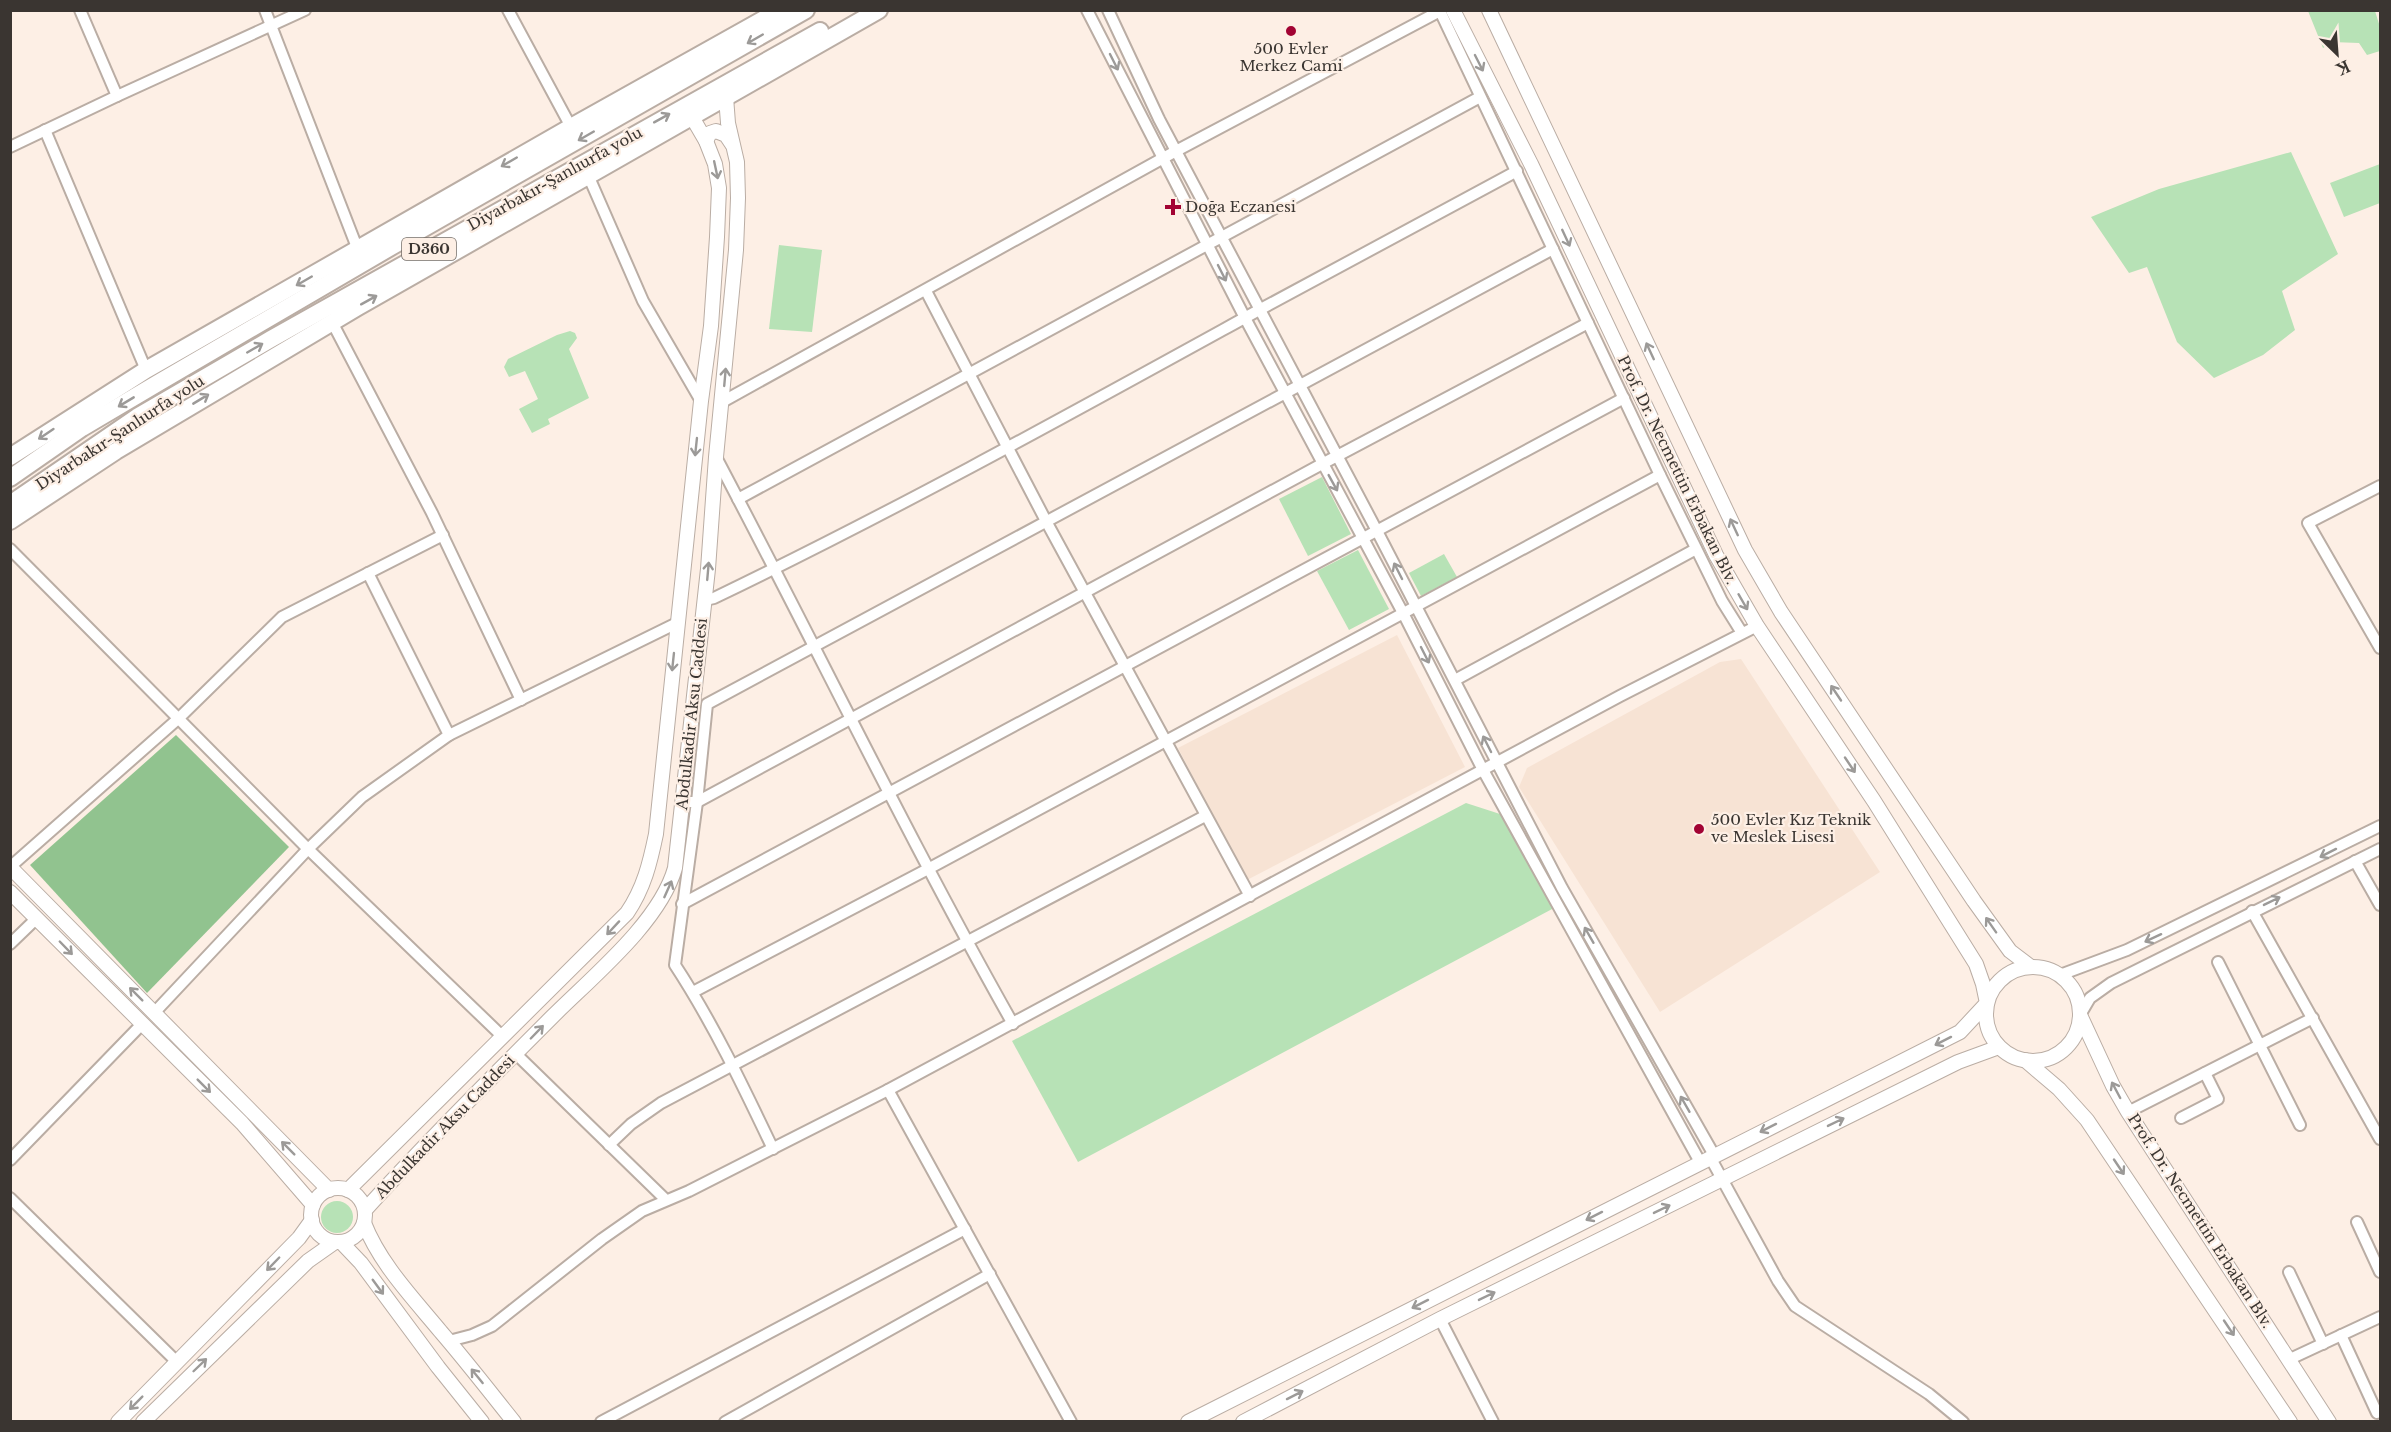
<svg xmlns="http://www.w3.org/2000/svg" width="2391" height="1432" viewBox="0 0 2391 1432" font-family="'Libre Baskerville',serif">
<rect width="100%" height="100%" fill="#fdefe5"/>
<!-- built -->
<g fill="#f7e3d4">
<polygon points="1397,635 1465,767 1247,880 1178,748"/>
<polygon points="1741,659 1880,872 1660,1012 1519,787 1527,768 1720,662"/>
</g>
<!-- green -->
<g fill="#b7e2b6">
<polygon points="2308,11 2375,11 2380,27 2380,51 2367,55 2359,43 2332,42 2323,48"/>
<polygon points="2291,152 2338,254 2282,291 2295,330 2263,355 2214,378 2177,342 2147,267 2129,273 2091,217 2159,189"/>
<polygon points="2380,164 2380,203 2344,217 2330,183"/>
<polygon points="779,245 822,250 812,332 769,329"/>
<polygon points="570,331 575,333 577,338 569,349 589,398 548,419 550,424 532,433 519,409 538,399 525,371 509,377 504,367 508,359 557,335"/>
<polygon points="1322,477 1351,534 1308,556 1279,499"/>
<polygon points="1358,550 1389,609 1349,630 1317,571"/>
<polygon points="1444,554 1457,577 1421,596 1409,573"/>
<polygon points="1466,803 1500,814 1554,908 1078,1162 1012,1041"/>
<circle cx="337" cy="1217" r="16"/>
</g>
<!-- forest -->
<polygon fill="#91c38f" points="176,735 289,847 147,993 30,865"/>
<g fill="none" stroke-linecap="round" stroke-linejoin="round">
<!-- minor casing -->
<g stroke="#baada4" stroke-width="14">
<g id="minor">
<polyline points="80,10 117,96"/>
<polyline points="265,10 358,250"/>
<polyline points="508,10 571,127"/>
<polyline points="1087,10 1245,318 1403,613 1483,770 1700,1162"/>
<polyline points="1108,10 1159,119 1377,531 1562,888 1714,1155"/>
<polyline points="45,130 146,370"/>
<polyline points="10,147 117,96 305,10"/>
<polyline points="588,175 643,301 701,401"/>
<polyline points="926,291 1046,521 1250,896"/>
<polyline points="332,322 432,513 521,700"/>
<polyline points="722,402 1176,151 1440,11 1660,475 1722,601 1742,633"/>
<path d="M716,457C816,646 908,838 1013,1024"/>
<polyline points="2380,486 2308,523 2380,648"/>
<polyline points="738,499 1480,97"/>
<polyline points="10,549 308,849 362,797 449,735 677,623"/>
<polyline points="368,573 449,735"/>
<path d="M705,600L714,598C899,509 1079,409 1259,310C1345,263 1431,217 1517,171"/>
<polyline points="1455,680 1696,549"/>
<polyline points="682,802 697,802 1322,464 1588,323"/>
<polyline points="2355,861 2380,905"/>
<polyline points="10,867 179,718 282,617 443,535"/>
<polyline points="682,904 1624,398"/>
<polyline points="2252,911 2380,1139"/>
<polyline points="10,944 37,918"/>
<polyline points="2218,962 2300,1125"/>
<polyline points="2060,975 2127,950 2380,826"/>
<polyline points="693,992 928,869 1660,475"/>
<polyline points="154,1013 308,849 503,1037"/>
<polyline points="2080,1015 2090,998 2111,983 2380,849"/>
<polyline points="516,1054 665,1199"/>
<polyline points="888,1090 1071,1422"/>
<polyline points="2128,1112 2313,1018"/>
<polyline points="2181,1118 2218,1099 2205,1073"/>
<polyline points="609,1145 631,1124 661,1103 1205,816"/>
<path d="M773,1149C743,1086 713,1023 675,965L697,802L707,704L1553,249"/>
<polyline points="1710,1157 1778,1281 1795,1306 1929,1394 1963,1422"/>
<polyline points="10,1160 142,1024"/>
<polyline points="10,1198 177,1362"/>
<polyline points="2357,1222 2380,1272"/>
<polyline points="2289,1272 2323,1344"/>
<polyline points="1440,1319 1493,1422"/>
<polyline points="2341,1335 2377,1413"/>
<polyline points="449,1341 472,1335 492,1326 602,1239 642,1211 689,1191 888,1090 1620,696 1757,626"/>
<polyline points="2290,1359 2380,1317"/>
<polyline points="601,1422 965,1229"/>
<polyline points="725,1422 990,1274"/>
</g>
</g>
<!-- major casing -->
<g stroke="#baada4" stroke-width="16">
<g id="major">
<polyline points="1489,10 1745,550 1781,612 1974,901 2010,951 2031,967"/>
<polyline points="706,141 710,133 716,131 726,135 732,144"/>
<polyline points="10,867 329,1190"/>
<polyline points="10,892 242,1123 313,1205"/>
<circle cx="2033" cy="1014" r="47"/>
<polyline points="2080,1015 2113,1086 2128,1112 2329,1422"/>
<polyline points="2025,1060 2059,1089 2087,1120 2290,1422"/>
<circle cx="338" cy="1215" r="27"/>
<path d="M348,1190L627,913C644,888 650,863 656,834L701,401L711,326L717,237L719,188L715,164L706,141L692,117"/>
<path d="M365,1210C425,1144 489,1080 552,1017C592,977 660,922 675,868L708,569L716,457L736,250L738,198L737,162L728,123L726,97"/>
<path d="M364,1223C380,1264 413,1298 441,1332C466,1361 490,1392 514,1422"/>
<polyline points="341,1242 361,1263 438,1367 482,1422"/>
<polyline points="118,1422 299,1238 312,1220"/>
<polyline points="143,1422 308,1261 335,1242"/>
<polyline points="1188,1422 1960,1032 1987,1003 1983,984 1976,964 1874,801 1757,626 1716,555 1531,164 1453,10"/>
<polyline points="1243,1422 1440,1319 1958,1062 1999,1047"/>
</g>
</g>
<!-- highway casing -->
<g stroke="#baada4" stroke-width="20">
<g id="highway">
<polyline points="10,457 146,370 571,127 780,10"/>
<polyline points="10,478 82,428 158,383 389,248 806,10"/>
<polyline points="10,504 137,417 271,339 820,31"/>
<polyline points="10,521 116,451 358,307 879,10"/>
</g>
</g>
<!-- minor -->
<use href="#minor" stroke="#fff" stroke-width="10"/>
<!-- major -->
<use href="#major" stroke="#fff" stroke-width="14"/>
<!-- highway -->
<use href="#highway" stroke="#fff" stroke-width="16"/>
</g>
<!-- one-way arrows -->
<defs><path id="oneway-shaft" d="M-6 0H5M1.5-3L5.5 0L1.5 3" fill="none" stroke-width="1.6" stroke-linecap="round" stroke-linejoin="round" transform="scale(1.5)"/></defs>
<g stroke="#9c9a98">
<use href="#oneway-shaft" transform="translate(755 39) rotate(150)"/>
<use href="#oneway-shaft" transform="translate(1114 62) rotate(63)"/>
<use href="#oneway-shaft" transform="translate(1479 63) rotate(63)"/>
<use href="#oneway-shaft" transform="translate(662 118) rotate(-29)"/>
<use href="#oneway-shaft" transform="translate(586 136) rotate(150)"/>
<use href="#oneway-shaft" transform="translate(509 162) rotate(150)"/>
<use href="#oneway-shaft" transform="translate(716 170) rotate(78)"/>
<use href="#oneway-shaft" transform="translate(1566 238) rotate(65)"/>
<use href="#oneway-shaft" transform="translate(1222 273) rotate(63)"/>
<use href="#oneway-shaft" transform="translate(304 281) rotate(150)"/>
<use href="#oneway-shaft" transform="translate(369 300) rotate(-29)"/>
<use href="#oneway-shaft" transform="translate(255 348) rotate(-30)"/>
<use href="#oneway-shaft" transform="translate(1650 351) rotate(-115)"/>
<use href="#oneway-shaft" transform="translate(725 377) rotate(-85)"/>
<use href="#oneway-shaft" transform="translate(201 399) rotate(-31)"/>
<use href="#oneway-shaft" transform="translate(126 402) rotate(149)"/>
<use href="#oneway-shaft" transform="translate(46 434) rotate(146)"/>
<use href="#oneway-shaft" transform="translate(696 447) rotate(96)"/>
<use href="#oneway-shaft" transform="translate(1333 483) rotate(61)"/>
<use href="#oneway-shaft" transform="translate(1734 527) rotate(-115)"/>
<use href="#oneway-shaft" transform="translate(708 571) rotate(-85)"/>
<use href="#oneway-shaft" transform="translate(1398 571) rotate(-117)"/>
<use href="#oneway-shaft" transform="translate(1743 602) rotate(60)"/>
<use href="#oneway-shaft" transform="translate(1425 655) rotate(63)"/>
<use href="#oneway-shaft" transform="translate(673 662) rotate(96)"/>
<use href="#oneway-shaft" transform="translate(1836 693) rotate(-124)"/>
<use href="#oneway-shaft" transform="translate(1487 744) rotate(-117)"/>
<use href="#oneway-shaft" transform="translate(1850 765) rotate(56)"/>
<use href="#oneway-shaft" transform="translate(2328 853) rotate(153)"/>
<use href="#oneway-shaft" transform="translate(668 889) rotate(-66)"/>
<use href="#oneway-shaft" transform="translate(2272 901) rotate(-26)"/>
<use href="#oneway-shaft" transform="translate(1991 925) rotate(-125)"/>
<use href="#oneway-shaft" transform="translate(613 928) rotate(133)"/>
<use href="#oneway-shaft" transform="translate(1589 935) rotate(-120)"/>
<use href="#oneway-shaft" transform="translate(2153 938) rotate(155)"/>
<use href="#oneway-shaft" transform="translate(66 948) rotate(46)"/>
<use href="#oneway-shaft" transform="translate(136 994) rotate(-135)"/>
<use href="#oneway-shaft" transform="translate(537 1032) rotate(-46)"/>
<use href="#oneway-shaft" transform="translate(1943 1041) rotate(153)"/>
<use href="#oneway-shaft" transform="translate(204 1086) rotate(45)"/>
<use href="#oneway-shaft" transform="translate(2116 1090) rotate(-118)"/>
<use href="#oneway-shaft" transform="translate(1685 1104) rotate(-120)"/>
<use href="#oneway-shaft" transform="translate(1836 1122) rotate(-26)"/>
<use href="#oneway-shaft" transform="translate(1768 1128) rotate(153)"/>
<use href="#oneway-shaft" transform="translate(288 1148) rotate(-135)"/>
<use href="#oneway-shaft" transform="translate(2119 1167) rotate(56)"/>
<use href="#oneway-shaft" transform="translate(1662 1209) rotate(-26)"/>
<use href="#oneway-shaft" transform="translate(1594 1216) rotate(153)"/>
<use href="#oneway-shaft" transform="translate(273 1264) rotate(134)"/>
<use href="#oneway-shaft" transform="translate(378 1287) rotate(54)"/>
<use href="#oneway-shaft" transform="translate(1487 1296) rotate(-26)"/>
<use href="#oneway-shaft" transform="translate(1420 1304) rotate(153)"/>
<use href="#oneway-shaft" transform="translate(2229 1328) rotate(56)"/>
<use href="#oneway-shaft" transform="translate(200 1365) rotate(-44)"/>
<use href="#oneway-shaft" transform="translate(477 1376) rotate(-129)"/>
<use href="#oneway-shaft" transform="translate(1295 1395) rotate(-27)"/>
<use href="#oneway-shaft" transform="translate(136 1403) rotate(135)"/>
</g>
<!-- markers -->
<g fill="#a20333" stroke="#fdefe5" stroke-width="2">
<circle cx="1291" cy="31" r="6"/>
<path d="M1170 198h6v6h6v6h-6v6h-6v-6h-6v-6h6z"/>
<circle cx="1699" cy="829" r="6"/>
</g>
<g text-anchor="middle" stroke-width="4.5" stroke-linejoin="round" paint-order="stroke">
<!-- shield labels -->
<rect fill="#fdefe5" stroke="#746d67" stroke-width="1.5" x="402" y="238" width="54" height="22" rx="4.5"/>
<g font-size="14" font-weight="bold" fill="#3a3531">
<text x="429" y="254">D360</text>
</g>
<!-- poi labels -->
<g font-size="15" fill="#3a3531" stroke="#fdefe5" text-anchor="start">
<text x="1291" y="54" text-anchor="middle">500 Evler<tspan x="1291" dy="17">Merkez Cami</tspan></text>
<text x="1185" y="212">Doğa Eczanesi</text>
<text x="1711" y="825">500 Evler Kız Teknik<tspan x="1711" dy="17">ve Meslek Lisesi</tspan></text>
</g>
<!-- street labels -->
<g font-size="15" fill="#3a3531" stroke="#fdefe5">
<text transform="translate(555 179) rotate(-29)" y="5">Diyarbakır-Şanlıurfa yolu</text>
<text transform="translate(120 433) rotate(-33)" y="5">Diyarbakır-Şanlıurfa yolu</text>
<text transform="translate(1677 470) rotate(64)" y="5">Prof. Dr. Necmettin Erbakan Blv.</text>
<text transform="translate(692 714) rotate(-84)" y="5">Abdulkadir Aksu Caddesi</text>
<text transform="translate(445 1127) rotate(-46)" y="5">Abdulkadir Aksu Caddesi</text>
<text transform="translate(2200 1221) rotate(57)" y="5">Prof. Dr. Necmettin Erbakan Blv.</text>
</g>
</g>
<!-- border -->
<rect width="2391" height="1432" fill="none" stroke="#3a3531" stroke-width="24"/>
<!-- north arrow -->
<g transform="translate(2337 54) rotate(155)" stroke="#fdefe5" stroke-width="4.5" paint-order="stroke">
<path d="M0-4.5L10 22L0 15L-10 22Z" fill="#3a3531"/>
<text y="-9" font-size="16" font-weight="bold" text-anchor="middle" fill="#3a3531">K</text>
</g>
</svg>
